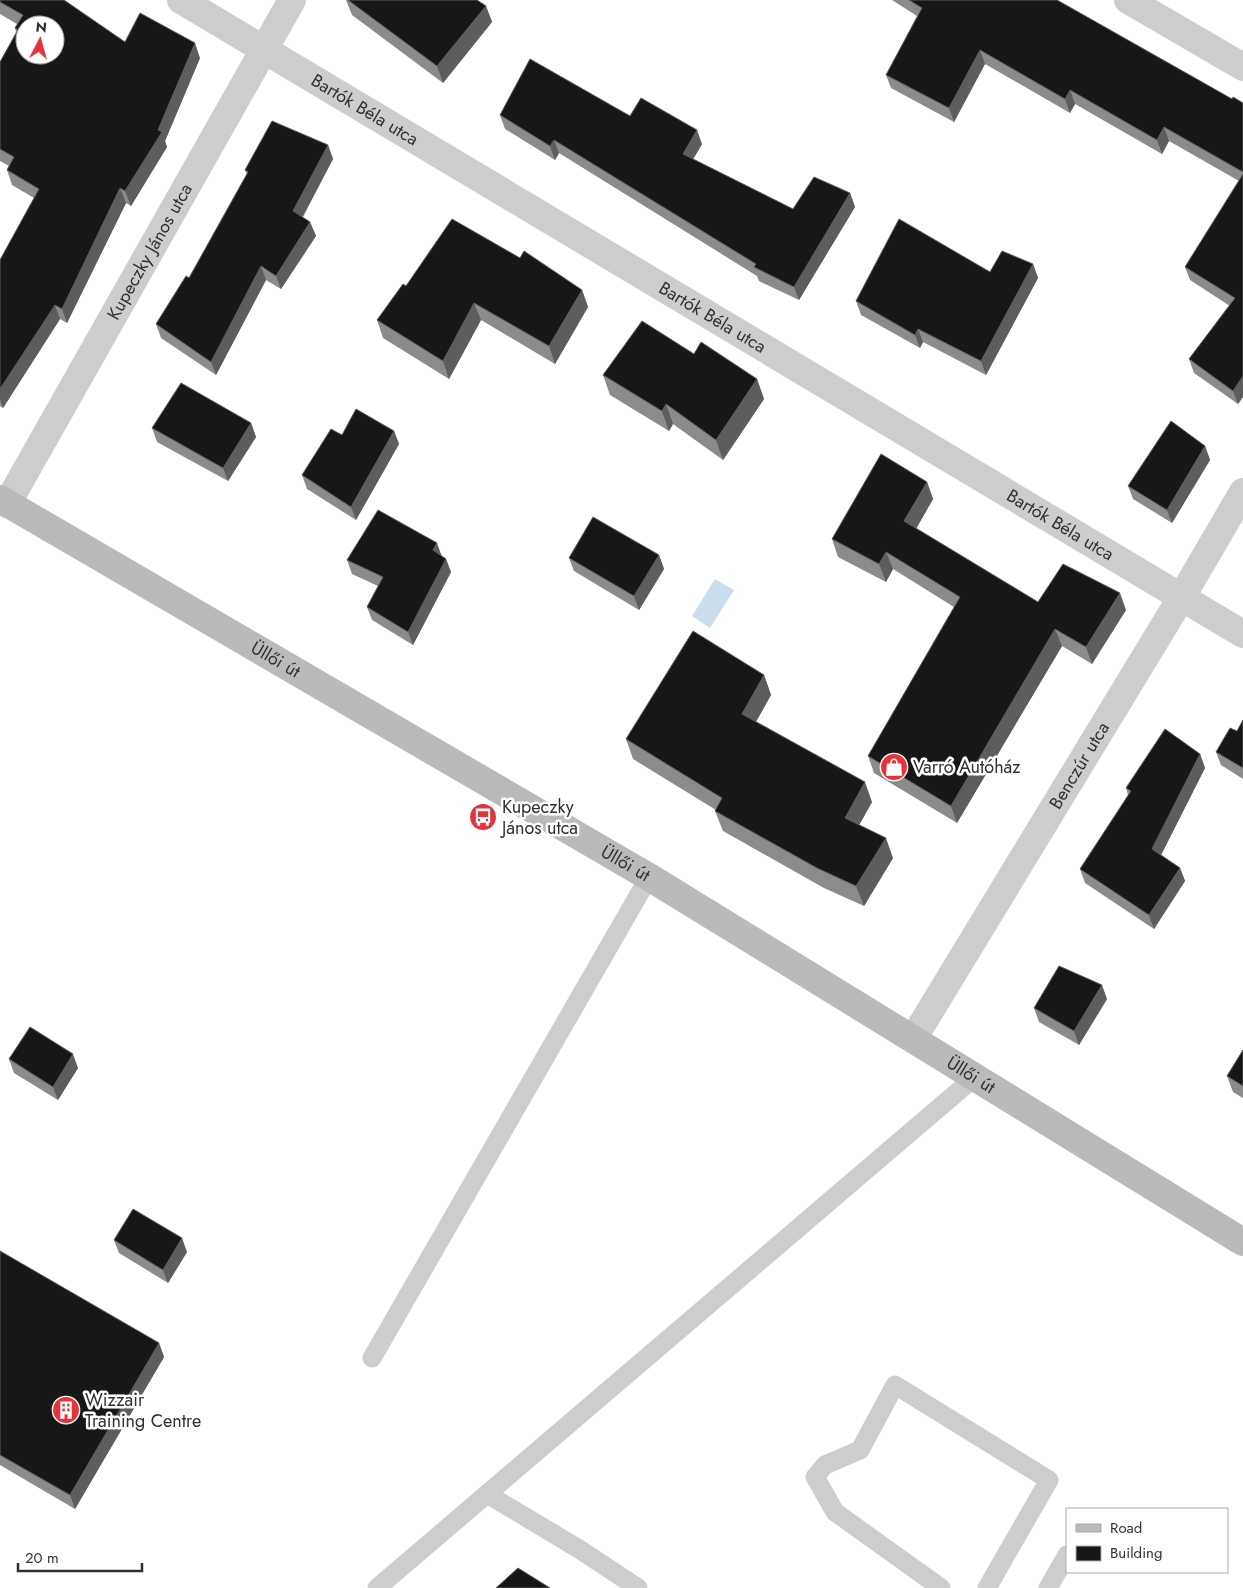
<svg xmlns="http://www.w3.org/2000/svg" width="1243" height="1588" viewBox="0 0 1243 1588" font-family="Jost,sans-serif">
<rect width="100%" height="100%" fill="#fff"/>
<!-- water -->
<polygon fill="#cadeed" points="715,579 734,590 710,628 692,616"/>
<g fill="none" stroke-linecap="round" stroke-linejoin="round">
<!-- lane -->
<g stroke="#cdcdcd" stroke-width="19">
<polyline points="372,1358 649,877"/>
<polyline points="487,1494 579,1549 638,1588"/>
<polyline points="377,1588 975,1077"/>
<polyline points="941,1588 835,1512 815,1477 825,1465 860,1450 895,1385 1049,1480 987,1588"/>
<polyline points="1048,1588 1067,1555"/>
</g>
<!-- street -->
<g stroke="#cdcdcd" stroke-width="28">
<path id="s1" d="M181,0L1243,634"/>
<polyline points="1128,0 1243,67"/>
<path id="s2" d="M7,504L292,0"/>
<path id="s3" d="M913,1039L1181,598L1243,492"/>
</g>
<!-- secondary -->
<path stroke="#bababa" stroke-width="28" id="s4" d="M0,499L649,877L1243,1242"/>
</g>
<!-- wall -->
<g fill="#8b8b8b">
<polygon points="0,0 125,42 200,58 165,141 167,147 131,206 126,203 67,323 60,319 3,408 0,406 0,260 34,198 12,185 7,170 9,166 0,161 0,62 16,32 15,28 17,24 0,14"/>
<polygon points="346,0 477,0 486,6 492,22 443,83 352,15"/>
<polygon points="892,0 1057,0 1232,99 1243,103 1243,397 1238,404 1194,373 1189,359 1230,306 1190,280 1185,267 1239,181 1169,141 1162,154 1075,104 1070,113 985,64 954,122 891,88 886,75 917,16"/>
<polygon points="500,115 630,116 702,144 693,159 793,209 850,193 855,207 799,300 759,281 757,276 559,153 555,160 505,129"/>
<polygon points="328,145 333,159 303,217 310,222 316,236 281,289 266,280 216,375 161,338 156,324 189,278 247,174 245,170"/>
<polygon points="520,258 582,290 588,307 555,364 481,320 449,379 383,338 377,320 406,286"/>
<polygon points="1033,264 1038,278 986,375 923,342 920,348 861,315 856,301 990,272"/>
<polygon points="694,354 757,379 764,399 723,460 673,424 669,431 610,395 603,375"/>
<polygon points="251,423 256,437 228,481 157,442 152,428"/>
<polygon points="394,431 399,444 356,520 307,489 302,475 342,435"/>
<polygon points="1205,446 1210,460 1172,523 1133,499 1128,486"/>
<polygon points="927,482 933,499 916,528 1038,602 1126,610 1092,664 1062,646 957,823 874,773 868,756 954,607 893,569 886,582 838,557 832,539"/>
<polygon points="659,555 664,569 639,610 574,571 569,558"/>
<polygon points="442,556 446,559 451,572 413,645 372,620 367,607 378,586 352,574 347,560"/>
<polygon points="764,675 771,695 756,722 872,802 859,825 893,858 864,906 824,888 723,831 715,811 716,810 633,759 626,739"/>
<polygon points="1243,720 1243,779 1221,765 1216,752 1237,731"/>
<polygon points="1200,754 1205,768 1161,855 1180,868 1185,881 1154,929 1085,883 1080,869 1128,795 1126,788"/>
<polygon points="1107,999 1079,1045 1039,1022 1034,1008"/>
<polygon points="1243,1050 1243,1098 1233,1092 1227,1076"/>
<polygon points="9,1059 78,1068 58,1100 14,1073"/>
<polygon points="114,1240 187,1252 168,1283 119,1253"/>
<polygon points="0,1251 159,1343 164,1357 75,1509 0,1465"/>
</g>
<!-- shaded-wall -->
<g fill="#5d5d5d">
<polygon points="486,6 492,22 443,83 437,66"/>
<polygon points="195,43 200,58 165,141 167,147 131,206 125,191 158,130"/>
<polygon points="980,50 985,64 954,122 949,108"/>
<polygon points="1070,90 1075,104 1070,113 1065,99"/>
<polygon points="1164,127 1169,141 1162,154 1157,140"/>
<polygon points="697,130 702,144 688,168 683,154"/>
<polygon points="554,140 559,153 555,160 550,146"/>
<polygon points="328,145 333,159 298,225 293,211"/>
<polygon points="120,188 126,203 67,323 62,309"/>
<polygon points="850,193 855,207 799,300 794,287"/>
<polygon points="310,222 316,236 281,289 276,276"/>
<polygon points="1033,264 1038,278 986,375 981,361"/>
<polygon points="261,266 266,280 216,375 211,362"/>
<polygon points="582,290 588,307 555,364 549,346"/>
<polygon points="474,303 481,320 449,379 443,361"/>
<polygon points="55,305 60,319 3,408 0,399 0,389"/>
<polygon points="918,329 923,342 920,348 915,335"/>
<polygon points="1243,376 1243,397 1238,404 1233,391"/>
<polygon points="757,379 764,399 723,460 716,440"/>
<polygon points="666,404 673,424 669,431 662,411"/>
<polygon points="251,423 256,437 228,481 223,468"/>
<polygon points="394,431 399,444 356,520 351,507"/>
<polygon points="1205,446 1210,460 1172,523 1167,510"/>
<polygon points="927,482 933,499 911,538 904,521"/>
<polygon points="437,543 442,557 433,550"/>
<polygon points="886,552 893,569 886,582 879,564"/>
<polygon points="659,555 664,569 639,610 634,596"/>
<polygon points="446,559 451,572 413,645 408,632"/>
<polygon points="1120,593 1126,610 1092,664 1086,647"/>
<polygon points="1055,629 1062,646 957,823 951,806"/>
<polygon points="764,675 771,695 749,734 742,714"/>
<polygon points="1200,754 1205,768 1157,863 1152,849"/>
<polygon points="865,782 872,802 852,838 845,818"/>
<polygon points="886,838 893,858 864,906 856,886"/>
<polygon points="1180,868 1185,881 1154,929 1149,915"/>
<polygon points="1102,985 1107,999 1079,1045 1074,1031"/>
<polygon points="73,1054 78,1068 58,1100 53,1087"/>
<polygon points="182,1238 187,1252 168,1283 163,1270"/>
<polygon points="159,1343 164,1357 75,1509 70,1495"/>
</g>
<!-- building -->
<g fill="#171717" stroke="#5d5d5d" fill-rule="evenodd">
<path d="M0,0H64L125,42L140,13L195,43L158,130L162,132L125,191L120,188L62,309L55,305L0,389V260L39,189L7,170L14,157L0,149V62L18,30L15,28L23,15L0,2ZM25,25H55V55H25Z"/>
<polygon points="348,0 477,0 486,6 437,66"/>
<polygon points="909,0 1057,0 1232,99 1233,97 1243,103 1243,172 1164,127 1157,140 1070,90 1065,99 980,50 949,108 886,75 922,8"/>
<polygon points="530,59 630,116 641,98 697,130 683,154 793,209 814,177 850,193 794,287 754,267 756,264 554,140 550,146 500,115"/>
<polygon points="272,121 328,145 293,211 310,222 276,276 261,266 211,362 156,324 186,276 189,278 248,172 245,170"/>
<polygon points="1243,174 1243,376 1233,391 1189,359 1235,298 1185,267"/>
<polygon points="452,219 520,258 524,251 582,290 549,346 474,303 443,361 377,320 403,284 406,286"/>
<polygon points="899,219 990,272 1002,251 1033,264 981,361 918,329 915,335 856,301"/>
<polygon points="642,321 694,354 701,342 757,379 716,440 666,404 662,411 603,375"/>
<polygon points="181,383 251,423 223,468 152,428"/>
<polygon points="356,409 394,431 351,507 302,475 331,429 342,435"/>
<polygon points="1171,421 1205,446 1167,510 1128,486"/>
<polygon points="881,454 927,482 904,521 1038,602 1063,564 1120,593 1086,647 1055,629 951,806 868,756 960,597 886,552 879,564 832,539"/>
<polygon points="378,510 437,543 433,550 446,559 408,632 367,607 383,577 347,560"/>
<polygon points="593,517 659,555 634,596 569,558"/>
<polygon points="693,631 764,675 742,714 865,782 845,818 886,838 856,886 817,868 715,811 722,798 626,739"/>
<polygon points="1243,720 1243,768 1216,752 1230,728 1237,731"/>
<polygon points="1165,729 1200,754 1152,849 1180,868 1149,915 1080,869 1131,791 1126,788"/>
<polygon points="1059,966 1102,985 1074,1031 1034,1008"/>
<polygon points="30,1027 73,1054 53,1087 9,1059"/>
<polygon points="1243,1050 1243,1086 1227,1076"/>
<polygon points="133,1209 182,1238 163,1270 114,1240"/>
<polygon points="0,1251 159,1343 70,1495 0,1455"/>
<polygon points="518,1568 550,1588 496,1588"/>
</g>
<!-- icons -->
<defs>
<g id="shop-disc" transform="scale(1.4375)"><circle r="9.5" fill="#e7323a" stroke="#fff"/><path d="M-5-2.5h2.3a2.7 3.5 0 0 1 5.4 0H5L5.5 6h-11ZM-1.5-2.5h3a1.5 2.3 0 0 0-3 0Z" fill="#fff"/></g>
<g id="bus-disc" transform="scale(1.4375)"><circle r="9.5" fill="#e7323a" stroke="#fff"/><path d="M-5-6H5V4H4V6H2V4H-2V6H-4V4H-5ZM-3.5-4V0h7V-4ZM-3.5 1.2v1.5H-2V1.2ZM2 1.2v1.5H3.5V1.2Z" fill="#fff"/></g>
<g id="building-disc" transform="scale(1.4375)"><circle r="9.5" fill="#e7323a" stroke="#fff"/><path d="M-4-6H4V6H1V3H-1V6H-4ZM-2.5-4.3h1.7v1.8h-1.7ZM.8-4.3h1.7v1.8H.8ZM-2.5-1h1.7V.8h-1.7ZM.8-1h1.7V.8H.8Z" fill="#fff"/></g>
</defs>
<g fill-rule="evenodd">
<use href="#shop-disc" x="894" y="767"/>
<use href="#bus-disc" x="483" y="817"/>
<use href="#building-disc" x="66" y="1410"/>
</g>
<g text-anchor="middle" stroke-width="5" stroke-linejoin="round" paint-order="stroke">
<!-- street labels -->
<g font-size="18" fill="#303030" stroke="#fff">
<text dy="6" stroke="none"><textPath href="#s1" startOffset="214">Bartók Béla utca</textPath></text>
<text dy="6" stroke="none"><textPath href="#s2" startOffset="290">Kupeczky János utca</textPath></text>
<text dy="6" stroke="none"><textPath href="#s1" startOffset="619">Bartók Béla utca</textPath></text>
<text dy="6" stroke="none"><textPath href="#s1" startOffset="1024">Bartók Béla utca</textPath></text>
<text dy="6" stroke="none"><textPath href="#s4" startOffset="319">Üllői út</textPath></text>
<text dy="6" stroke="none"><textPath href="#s3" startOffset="320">Benczúr utca</textPath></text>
<text dy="6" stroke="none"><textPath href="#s4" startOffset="724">Üllői út</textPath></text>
<text dy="6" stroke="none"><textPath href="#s4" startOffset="1129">Üllői út</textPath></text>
</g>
<!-- poi labels -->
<g font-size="18" fill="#303030" stroke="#fff" text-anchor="start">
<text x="913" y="773">Varró Autóház</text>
<text x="502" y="813">Kupeczky<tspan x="502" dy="21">János utca</tspan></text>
<text x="85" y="1406">Wizzair<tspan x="85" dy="21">Training Centre</tspan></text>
</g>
</g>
<!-- legend -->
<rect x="1066" y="1508" width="162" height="65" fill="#ffffff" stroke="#acacac"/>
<rect x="1076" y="1524" width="25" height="8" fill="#bababa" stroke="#acacac"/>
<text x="1110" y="1533" font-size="15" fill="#303030">Road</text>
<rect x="1076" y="1546" width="25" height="15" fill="#171717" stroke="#acacac"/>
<text x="1110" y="1558" font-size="15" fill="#303030">Building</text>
<!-- north arrow -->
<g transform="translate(40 40) rotate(6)"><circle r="24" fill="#ffffff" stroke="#acacac"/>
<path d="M0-4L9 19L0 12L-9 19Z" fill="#e7323a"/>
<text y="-8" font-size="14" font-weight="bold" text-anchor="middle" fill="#303030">N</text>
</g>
<!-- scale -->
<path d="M18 1563v8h124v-8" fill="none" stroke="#303030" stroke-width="2.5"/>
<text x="25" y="1563" font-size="15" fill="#303030" stroke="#ffffff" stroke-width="4" paint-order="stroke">20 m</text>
</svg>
